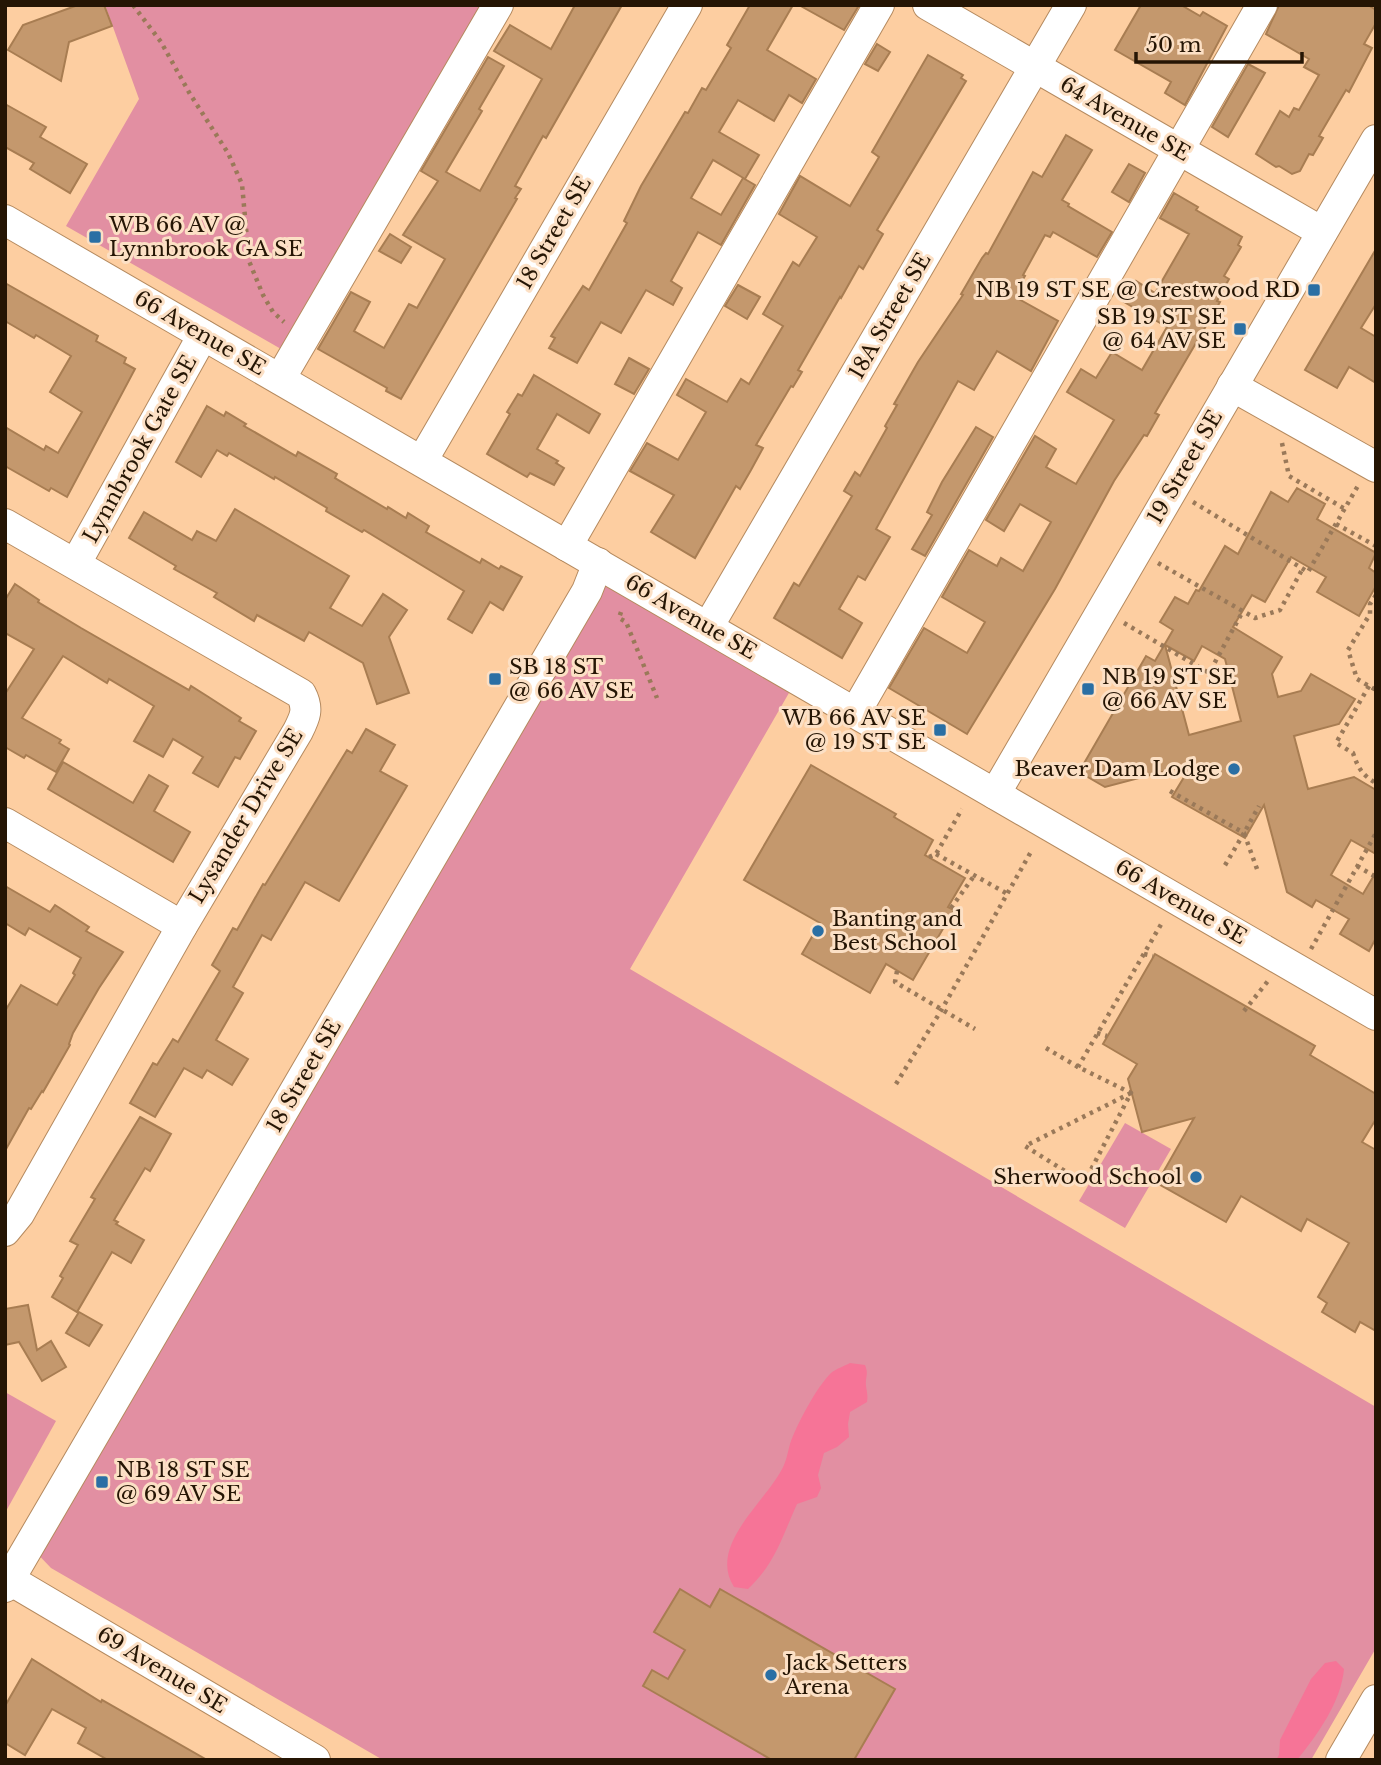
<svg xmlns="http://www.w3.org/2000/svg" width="1381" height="1765" viewBox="0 0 1381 1765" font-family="'Libre Baskerville',serif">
<rect width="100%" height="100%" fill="#fdcea1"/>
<!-- green -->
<g fill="#e28fa2">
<polygon points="105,5 500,5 295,357 66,226 139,99"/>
<polygon points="598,563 797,679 630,969 1376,1407 1376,1648 1311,1760 383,1760 51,1568 30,1546"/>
<polygon points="1125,1123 1171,1149 1125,1228 1079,1201"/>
<polygon points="5,1392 56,1421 5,1513"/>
</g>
<!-- forest -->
<g fill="#f67497">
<path d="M850,1363L865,1365C869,1374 865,1377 866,1386C867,1393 868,1395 867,1402L850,1412L848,1424L849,1437L837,1447L824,1453L818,1475L821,1488L817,1497L797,1504C782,1537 775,1564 748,1589L734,1587C707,1544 768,1501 784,1465C787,1458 788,1451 790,1444C797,1424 816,1388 831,1373C836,1369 844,1366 850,1363Z"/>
<path d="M1336,1661L1344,1669C1341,1702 1318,1734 1297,1760H1276L1279,1755L1280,1740L1311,1679L1325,1663Z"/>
</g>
<!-- building -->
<g fill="#c4986d" stroke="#a87d52" stroke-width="2" fill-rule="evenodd">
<polygon points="78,5 104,5 112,26 69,42 61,81 8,50 23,25"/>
<polygon points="575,5 622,5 546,138 543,136 515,186 521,189 515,198 517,199 401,399 386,391 387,388 318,349 351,292 370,302 354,331 384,348 409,304 417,308 445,259 403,235 438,181 421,171 488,57 504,66 479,109 482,111 446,172 480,191 542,79 494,51 510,25 551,49"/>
<polygon points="750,5 793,5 767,50 816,79 802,103 789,95 774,121 738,100 719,132 759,155 745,179 713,160 691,198 721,215 743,178 755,185 721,245 698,232 671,281 682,288 673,305 646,290 621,333 601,322 577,363 549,348 555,338 551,336 583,286 589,290 627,223 624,221 641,186 685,112 688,113 702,88 706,90 731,48 727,45"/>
<polygon points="799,5 855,5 858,7 844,30"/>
<polygon points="1141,5 1181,5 1200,16 1203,12 1227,26 1185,105 1165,93 1171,82 1115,50"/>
<polygon points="1279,5 1368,5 1376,10 1376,23 1364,44 1372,48 1349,92 1346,90 1319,136 1323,138 1313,155 1309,154 1300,171 1292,174 1279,166 1276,167 1256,154 1280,111 1289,117 1294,108 1299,110 1319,75 1304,67 1309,59 1266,34"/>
<polygon points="877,44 890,52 878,71 865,64"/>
<polygon points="928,55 963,75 961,78 966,81 877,230 883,234 863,269 859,266 841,298 840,297 798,370 802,372 793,387 791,386 756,445 763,448 751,470 740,489 736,486 695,558 651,532 674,495 630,471 647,443 678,460 706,412 677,395 686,379 727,402 741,379 749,384 783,326 763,314 793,262 799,266 817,237 779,214 800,176 850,206 879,157 872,152"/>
<polygon points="1248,64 1265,73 1228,137 1212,127"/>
<polygon points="5,104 46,127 40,137 87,164 70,193 30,169 34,163 5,147"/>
<polygon points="1066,135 1092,150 1062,200 1069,204 1068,206 1112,232 1097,257 1053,232 1050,237 1045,235 1023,275 1025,276 1022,281 1025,283 1017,298 1058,321 1031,371 997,351 974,390 958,381 876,529 890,537 865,580 858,576 839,609 862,623 842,658 774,618 794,583 799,586 852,496 844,491 855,472 860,476 887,428 885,426 897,405 894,404 918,362 963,295 961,294 982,258 986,253 988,254 1033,172 1042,177"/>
<polygon points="1129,164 1145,173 1129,202 1112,192"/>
<polygon points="1174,193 1198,207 1196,210 1242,237 1238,245 1241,247 1224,276 1229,279 1217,301 1220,302 1155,413 1159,415 1147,436 1144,435 1114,481 1055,589 967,734 889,688 924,628 967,653 985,622 942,597 969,550 997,566 1001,558 1023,571 1051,522 1020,504 1004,531 986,520 1035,436 1056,449 1046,467 1076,484 1114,420 1067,392 1081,369 1096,378 1112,352 1142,370 1167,327 1124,302 1136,281 1155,293 1189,234 1160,218"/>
<polygon points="390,234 411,247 401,263 379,251"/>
<polygon points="1376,249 1376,304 1361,328 1376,337 1376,383 1349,367 1337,388 1305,370"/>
<polygon points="5,283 98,336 96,341 126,358 124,363 135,369 67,497 51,488 49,491 5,466 5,427 44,450 46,446 58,453 82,412 50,392 71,356 36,335 34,338 5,321"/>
<polygon points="738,285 760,297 747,319 725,306"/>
<polygon points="629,358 649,369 634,394 615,384"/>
<polygon points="534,375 600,414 589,433 557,414 537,449 558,461 556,463 564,468 554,485 530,473 527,477 487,454 510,414 507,412 518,394 522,396"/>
<polygon points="207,406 224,416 226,412 246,424 244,426 296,456 298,452 337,474 335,478 387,509 388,507 406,518 408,513 429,526 426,532 480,563 482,559 499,569 501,566 522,577 503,610 490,602 472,633 448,619 464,591 364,530 362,532 326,511 327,508 275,477 274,479 229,453 227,456 217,450 201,477 176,462"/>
<polygon points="976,427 993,437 925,556 912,549 932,515 927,512 942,482"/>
<path d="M1297,488L1325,504L1317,519L1376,553L1369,568L1376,573V586L1359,616L1317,592L1326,577L1291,557L1265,602L1252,595L1233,627L1282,657L1272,674L1278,697L1301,691L1311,674L1355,699L1339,724L1294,736L1308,789L1354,777L1376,790V854L1351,840L1331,875L1363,894L1376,872V938L1369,951L1340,934L1349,919L1316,900L1312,907L1287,892L1264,805L1245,838L1172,797L1192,764L1105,787L1079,772L1146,656L1155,661L1173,630L1160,622L1175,597L1188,604L1196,590L1199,591L1225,546L1238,554L1271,492L1288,502ZM1165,645L1194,661L1202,646L1225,659L1241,721L1189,735Z"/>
<polygon points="235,509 349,576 330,608 362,626 383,594 407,610 389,637 409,693 377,704 363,663 309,632 304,641 257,615 254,621 214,597 217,593 174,569 176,566 129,538 144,512 192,540 197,531 216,541"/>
<polygon points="15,584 39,600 38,602 81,628 189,690 191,686 207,696 241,718 239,721 256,731 240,759 235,757 218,787 193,773 203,757 173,739 163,757 134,741 154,706 109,679 107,683 63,656 22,718 61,740 59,743 69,749 56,772 26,755 24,758 5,747 5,694 34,649 5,633 5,600"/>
<polygon points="366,729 395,745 380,771 407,786 339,901 305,882 271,940 262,935 233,987 243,993 216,1040 248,1059 232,1085 207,1070 202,1078 184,1068 155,1117 130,1103 153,1063 157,1065 173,1039 178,1042 220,971 212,965 233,928 237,930 263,884 265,885 347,750 352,753"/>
<polygon points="63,762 133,803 149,775 168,786 154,811 190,832 173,862 48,789"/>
<polygon points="811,765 896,814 894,817 933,840 925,855 965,878 948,907 954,910 913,980 886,964 870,993 802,954 820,923 744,880"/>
<polygon points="5,886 50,912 55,905 89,927 86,931 123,952 99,988 73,1033 69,1044 70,1045 43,1092 42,1091 31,1109 29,1108 5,1151 5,1011 21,985 57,1005 75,975 73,973 81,958 29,928 25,935 5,923"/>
<polygon points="1155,954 1315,1046 1310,1055 1376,1094 1376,1119 1362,1142 1376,1150 1376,1331 1360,1322 1355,1332 1322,1312 1327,1303 1318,1297 1349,1243 1307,1219 1301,1231 1241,1196 1226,1222 1157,1183 1194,1118 1142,1132 1128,1079 1137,1064 1103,1044"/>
<polygon points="140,1117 171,1134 150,1171 145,1168 114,1220 118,1222 116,1224 144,1240 131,1263 112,1252 77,1312 52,1297 63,1278 60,1276 78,1245 70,1241 95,1199 91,1197"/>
<polygon points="28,1305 37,1350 51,1341 66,1367 42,1381 19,1342 5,1345 5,1309"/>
<polygon points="79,1312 102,1325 89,1346 66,1333"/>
<polygon points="680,1589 710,1607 720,1589 895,1689 854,1760 772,1760 643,1686 652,1670 668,1679 685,1650 654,1632"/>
<polygon points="32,1659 101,1702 102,1700 207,1760 108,1760 78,1743 86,1728 52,1709 25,1755 5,1743 5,1706"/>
</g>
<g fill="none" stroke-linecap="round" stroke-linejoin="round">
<!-- minor casing -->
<g stroke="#b58a5f" stroke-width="32">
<g id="minor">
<polyline points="928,5 1322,232"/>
<polyline points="5,220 1376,1015"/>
<polyline points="280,379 498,5"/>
<polyline points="1232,386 1376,467"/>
<polyline points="422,461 687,5"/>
<path d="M5,524L301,694C309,709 305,717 298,731L182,926L19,1214L5,1231"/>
<polyline points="567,546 879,5"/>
<polyline points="76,563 203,335"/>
<polyline points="708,627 1071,5"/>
<polyline points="855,713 1262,5"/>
<polyline points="995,794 1376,140"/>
<polyline points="5,823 182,926"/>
<polyline points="5,1577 315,1760"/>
<polyline points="5,1587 587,591 598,563"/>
<polyline points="1341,1760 1376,1700"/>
</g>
</g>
<!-- path -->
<g stroke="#9a7959" stroke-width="4.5" stroke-dasharray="3.5 5" stroke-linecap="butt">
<polyline points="133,5 161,42 190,94 228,153 242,184 249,261 263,295 273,312 284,322"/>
<polyline points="1282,443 1289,476 1345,509"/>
<polyline points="1193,502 1308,572 1359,484"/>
<polyline points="1336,524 1376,546"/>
<polyline points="1158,563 1255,618 1280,610 1303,568"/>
<polyline points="1376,595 1370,604 1370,614 1348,650 1357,679 1376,690"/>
<polyline points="621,612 619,618 626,622 657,698"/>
<polyline points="1124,623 1209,673 1243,611"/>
<path d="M1369,686L1336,743L1353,753C1358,768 1362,775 1376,783"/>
<polyline points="1170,791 1244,833 1224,867"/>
<polyline points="936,854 1006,893"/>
<polyline points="929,857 936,854 962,809"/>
<polyline points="1357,866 1376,877"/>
<polyline points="1257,869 1244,833 1259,806"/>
<polyline points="951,908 974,876"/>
<polyline points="1311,949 1376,833"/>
<polyline points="1144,954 1153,956"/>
<polyline points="897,971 895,982 975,1029"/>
<polyline points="1244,1011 1268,981"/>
<polyline points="1097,1033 1107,1036"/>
<polyline points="1046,1048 1078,1067"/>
<polyline points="896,1084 942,1009 1032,850"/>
<polyline points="1131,1093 1025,1146 1084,1183 1131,1093 1078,1067 1163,921"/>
</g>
<!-- minor -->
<use href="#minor" stroke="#fff" stroke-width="30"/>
</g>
<!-- markers -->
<g fill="#2a6fa4" stroke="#fce0c5" stroke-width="2.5">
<rect x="88" y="230" width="14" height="14" rx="3.5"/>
<rect x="1307" y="283" width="14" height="14" rx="3.5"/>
<rect x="1233" y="322" width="14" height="14" rx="3.5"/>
<rect x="488" y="672" width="14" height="14" rx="3.5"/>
<rect x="1081" y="682" width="14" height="14" rx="3.5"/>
<rect x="933" y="723" width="14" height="14" rx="3.5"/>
<circle cx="1234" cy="769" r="7"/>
<circle cx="818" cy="931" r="7"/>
<circle cx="1196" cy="1177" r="7"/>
<rect x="95" y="1475" width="14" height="14" rx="3.5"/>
<circle cx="771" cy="1675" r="7"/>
</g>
<g text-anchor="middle" stroke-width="6" stroke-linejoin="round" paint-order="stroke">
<!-- street labels -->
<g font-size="21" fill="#251504" stroke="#fce0c5">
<text transform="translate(1125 119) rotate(30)" y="7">64 Avenue SE</text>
<text transform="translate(554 233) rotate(-60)" y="7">18 Street SE</text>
<text transform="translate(890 316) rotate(-60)" y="7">18A Street SE</text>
<text transform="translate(200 333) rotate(30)" y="7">66 Avenue SE</text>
<text transform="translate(140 449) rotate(-61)" y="7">Lynnbrook Gate SE</text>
<text transform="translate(1185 467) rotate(-60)" y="7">19 Street SE</text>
<text transform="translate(691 617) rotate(30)" y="7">66 Avenue SE</text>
<text transform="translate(246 816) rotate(-59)" y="7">Lysander Drive SE</text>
<text transform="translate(1181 902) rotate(30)" y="7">66 Avenue SE</text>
<text transform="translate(304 1076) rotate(-60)" y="7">18 Street SE</text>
<text transform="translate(162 1670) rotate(31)" y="7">69 Avenue SE</text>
</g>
<!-- poi labels -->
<g font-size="21" fill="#251504" stroke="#fce0c5" text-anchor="start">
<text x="109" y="232">WB 66 AV @<tspan x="109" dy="24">Lynnbrook GA SE</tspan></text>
<text x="1300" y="297" text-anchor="end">NB 19 ST SE @ Crestwood RD</text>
<text x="1226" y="324" text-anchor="end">SB 19 ST SE<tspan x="1226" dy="24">@ 64 AV SE</tspan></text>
<text x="509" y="674">SB 18 ST<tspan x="509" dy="24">@ 66 AV SE</tspan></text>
<text x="1102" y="684">NB 19 ST SE<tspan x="1102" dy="24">@ 66 AV SE</tspan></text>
<text x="926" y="725" text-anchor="end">WB 66 AV SE<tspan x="926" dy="24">@ 19 ST SE</tspan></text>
<text x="1220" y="776" text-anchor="end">Beaver Dam Lodge</text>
<text x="832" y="926">Banting and<tspan x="832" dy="24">Best School</tspan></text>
<text x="1182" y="1184" text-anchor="end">Sherwood School</text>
<text x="116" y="1477">NB 18 ST SE<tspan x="116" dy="24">@ 69 AV SE</tspan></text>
<text x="785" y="1670">Jack Setters<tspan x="785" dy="24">Arena</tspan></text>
</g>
</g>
<!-- border -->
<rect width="1381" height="1765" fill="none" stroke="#251504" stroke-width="14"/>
<!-- scale -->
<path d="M1136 52v10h166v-10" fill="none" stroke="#251504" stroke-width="3.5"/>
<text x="1146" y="52" font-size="21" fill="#251504" stroke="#fce0c5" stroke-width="5" paint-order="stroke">50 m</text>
</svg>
